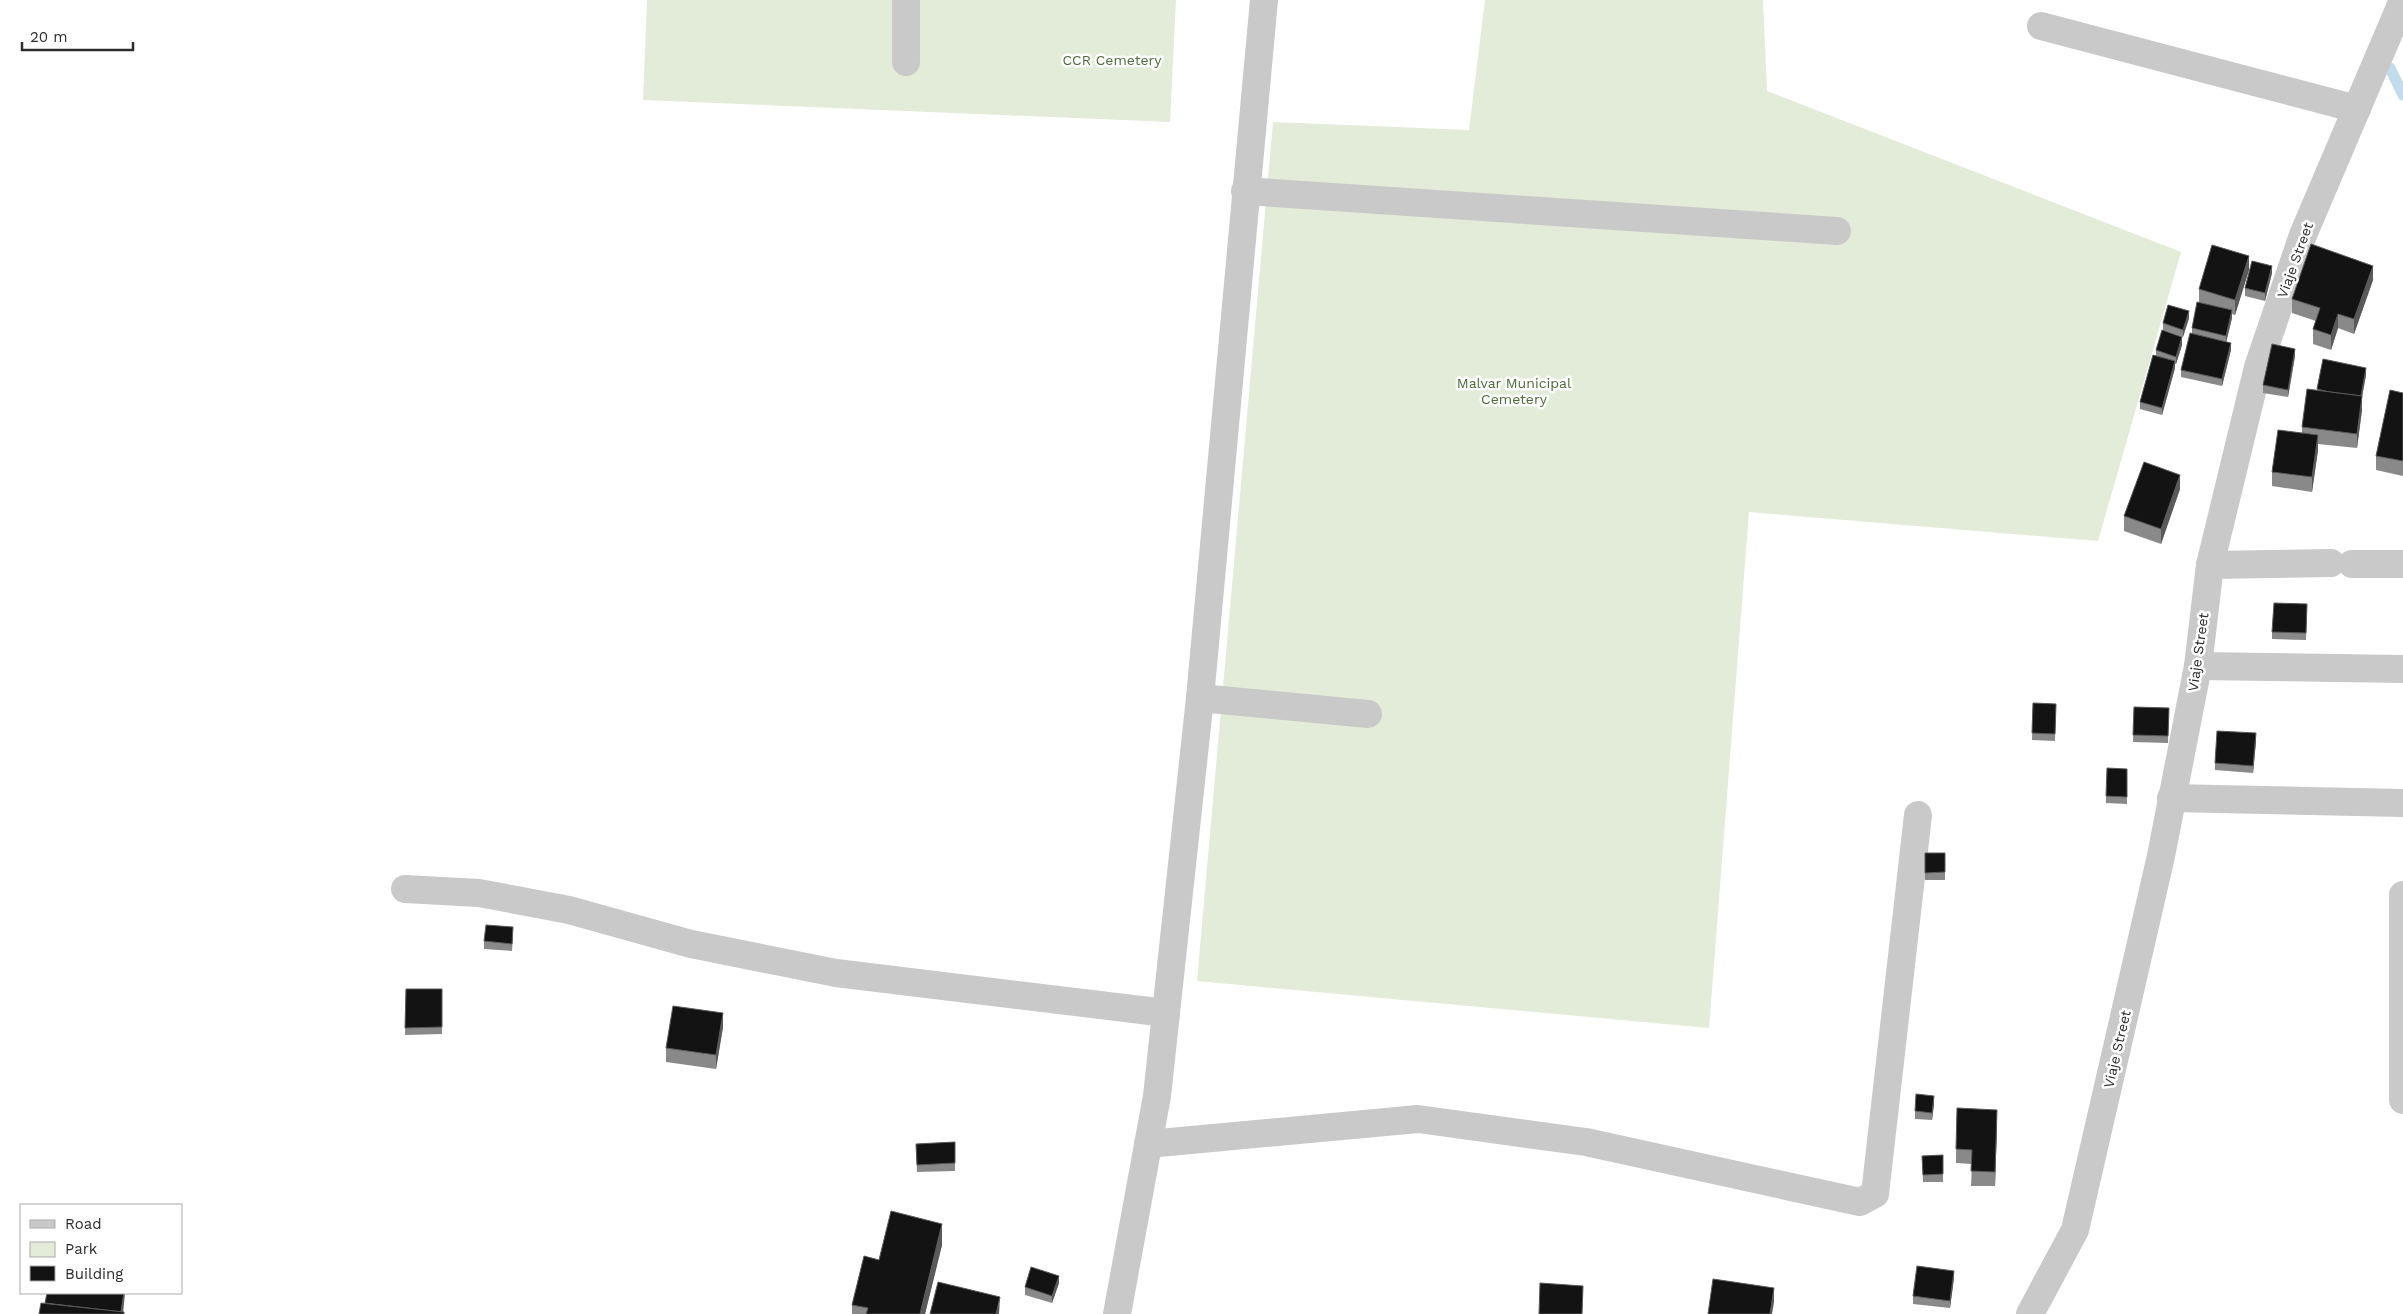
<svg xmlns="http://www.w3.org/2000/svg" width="2403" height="1314" viewBox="0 0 2403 1314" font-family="'Work Sans',sans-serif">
<rect width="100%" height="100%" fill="#fff"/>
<!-- green -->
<g fill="#e2ecd8">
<polygon points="647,0 1176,0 1170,122 643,100"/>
<polygon points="1485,0 1763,0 1767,91 2181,252 2098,541 1749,512 1709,1028 1197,981 1273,122 1469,130"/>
</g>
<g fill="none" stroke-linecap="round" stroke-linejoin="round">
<!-- stream -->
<polyline stroke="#c2dced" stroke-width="11" points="2390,68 2403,95"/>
<!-- minor -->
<g stroke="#c9c9c9" stroke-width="28">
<polyline points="2041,26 2357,109"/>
<polyline points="906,62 906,0"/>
<polyline points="1245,191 1837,231"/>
<polyline points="2352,564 2403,564"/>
<polyline points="2210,565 2331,563"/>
<polyline points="2198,666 2403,669"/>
<polyline points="1200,698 1368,714"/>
<polyline points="2171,798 2403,803"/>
<polyline points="405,889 479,893 569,910 691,944 836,973 1166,1013"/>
<polyline points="2403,895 2403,1100"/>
<polyline points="1148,1144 1418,1119 1586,1142 1860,1202 1875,1194 1918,815"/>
<polyline points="1117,1314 1157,1096 1200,698 1264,0"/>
<polyline points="2030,1314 2075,1230 2161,856 2198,666 2210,565 2258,367 2303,235 2403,0"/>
</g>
</g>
<!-- wall -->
<g fill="#898989">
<polygon points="2249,270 2235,315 2232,314 2232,318 2226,342 2231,350 2222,386 2181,377 2181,370 2192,334 2192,328 2199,302 2199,289"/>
<polygon points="2272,273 2265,301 2245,296 2245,288"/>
<polygon points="2373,280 2354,334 2338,328 2331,350 2313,344 2313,329 2316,321 2292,313 2292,299"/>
<polygon points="2189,318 2183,337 2163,330 2163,323"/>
<polygon points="2182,345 2176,364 2175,364 2175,368 2162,415 2140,409 2140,402 2156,355 2156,350"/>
<polygon points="2295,356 2288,397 2263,393 2263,385"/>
<polygon points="2323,359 2366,375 2362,397 2362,410 2357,448 2318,444 2318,450 2312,492 2272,486 2272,472 2302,433 2302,427 2317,390"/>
<polygon points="2403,393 2403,476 2376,470 2376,456"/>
<polygon points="2180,489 2161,544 2124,531 2124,516"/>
<polygon points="2307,604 2306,640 2272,639 2272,632"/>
<polygon points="2033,703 2056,704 2055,741 2032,740"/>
<polygon points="2134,707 2169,708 2168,743 2133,742"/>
<polygon points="2256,741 2253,773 2215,770 2215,763"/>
<polygon points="2127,769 2127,804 2106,803 2106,796"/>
<rect x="1925" y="853" width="20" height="27"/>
<polygon points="513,935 512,951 484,949 484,941"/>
<polygon points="406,989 442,989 442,1034 405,1035"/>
<polygon points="723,1027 716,1069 666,1062 666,1048"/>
<polygon points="1934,1104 1932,1120 1915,1119 1915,1111"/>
<polygon points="1997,1124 1995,1186 1971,1186 1972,1164 1956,1163 1956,1149"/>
<polygon points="955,1142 955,1171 917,1172 916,1144"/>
<polygon points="1943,1155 1943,1182 1923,1182 1922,1156"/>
<polygon points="942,1245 925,1314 852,1314 852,1305 879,1260"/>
<polygon points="1954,1278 1950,1308 1913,1304 1913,1296"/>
<polygon points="1059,1283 1052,1303 1025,1295 1025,1287"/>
</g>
<!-- shaded-wall -->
<g fill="#5a5a5a">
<polygon points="2249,256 2249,270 2235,315 2235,300"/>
<polygon points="2272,266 2272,273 2265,301 2265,293"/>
<polygon points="2373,266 2373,280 2354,334 2354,319"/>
<polygon points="2232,310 2232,318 2226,343 2226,336"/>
<polygon points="2189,311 2189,318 2183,337 2183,330"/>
<polygon points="2338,314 2338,328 2331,350 2331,335"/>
<polygon points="2182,337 2182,345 2176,364 2176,357"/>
<polygon points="2231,343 2231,350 2222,386 2222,379"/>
<polygon points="2295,349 2295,356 2288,397 2288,390"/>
<polygon points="2175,361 2175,368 2162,415 2162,408"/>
<polygon points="2366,368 2366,375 2362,397 2362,410 2357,448 2357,434 2360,398"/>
<polygon points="2318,435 2318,450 2312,492 2312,477"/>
<polygon points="2180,475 2180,489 2161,544 2161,529"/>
<polygon points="2256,733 2256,741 2253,773 2253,766"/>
<polygon points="723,1013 723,1027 716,1069 716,1055"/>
<polygon points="1934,1096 1934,1104 1932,1120 1932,1113"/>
<polygon points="1997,1110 1997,1124 1995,1186 1995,1172"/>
<polygon points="942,1224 942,1245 925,1314 920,1314"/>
<polygon points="1954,1271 1954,1278 1950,1308 1950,1301"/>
<polygon points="1059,1276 1059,1283 1052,1303 1052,1296"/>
<polygon points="1774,1288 1774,1302 1772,1314 1770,1314"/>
<polygon points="124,1293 125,1293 123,1314 121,1314"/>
<polygon points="1000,1297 999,1314 996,1314"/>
</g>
<!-- building -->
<g fill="#131313" stroke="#5a5a5a">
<polygon points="2311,244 2373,266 2354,319 2338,314 2331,335 2313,329 2320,308 2292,299"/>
<polygon points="2212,245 2249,256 2235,300 2199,289"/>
<polygon points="2252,261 2272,266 2265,293 2245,288"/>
<polygon points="2197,302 2232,310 2226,336 2192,328"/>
<polygon points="2168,305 2189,311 2183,330 2163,323"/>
<polygon points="2162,330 2182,337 2176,357 2156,350"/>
<polygon points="2190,333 2231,343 2222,379 2181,370"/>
<polygon points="2272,344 2295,349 2288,390 2263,385"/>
<polygon points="2153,355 2175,361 2162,408 2140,402"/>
<polygon points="2323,359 2366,368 2361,396 2329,392 2317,389"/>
<polygon points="2307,389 2362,396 2357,434 2302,427"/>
<polygon points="2390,390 2403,393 2403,461 2376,456"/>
<polygon points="2278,430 2318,435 2312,477 2272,472"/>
<polygon points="2144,462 2180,475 2161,529 2124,516"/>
<polygon points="2274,603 2307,604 2306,633 2272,632"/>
<polygon points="2033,703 2056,704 2055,734 2032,733"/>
<polygon points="2134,707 2169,708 2168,736 2133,735"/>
<polygon points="2217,731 2256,733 2253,766 2215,763"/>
<polygon points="2107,768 2127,769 2127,797 2106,796"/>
<polygon points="1925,853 1945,853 1945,872 1925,873"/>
<polygon points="486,925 513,927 512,944 484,941"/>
<polygon points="406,989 442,989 442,1027 405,1028"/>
<polygon points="673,1006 723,1013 716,1055 666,1048"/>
<polygon points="1916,1094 1934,1096 1932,1113 1915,1111"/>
<polygon points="1957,1108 1997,1110 1995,1172 1971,1171 1972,1150 1956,1149"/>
<polygon points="955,1142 955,1163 917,1165 916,1144"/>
<polygon points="1943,1155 1943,1174 1923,1175 1922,1156"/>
<polygon points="891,1211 942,1224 920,1314 866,1314 868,1308 852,1305 864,1256 879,1260"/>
<polygon points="1917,1266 1954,1271 1950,1301 1913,1296"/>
<polygon points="1031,1267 1059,1276 1052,1296 1025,1287"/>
<polygon points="1713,1279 1774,1288 1770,1314 1708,1314"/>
<polygon points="938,1282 1000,1297 996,1314 930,1314"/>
<polygon points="1540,1283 1583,1286 1582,1314 1539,1314"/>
<polygon points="47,1293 124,1293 121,1312 45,1303"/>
<polygon points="41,1303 124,1312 124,1314 39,1314"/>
</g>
<g text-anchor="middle" stroke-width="5" stroke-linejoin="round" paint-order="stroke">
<!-- park labels -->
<g font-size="14" fill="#4e6b37" stroke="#fff">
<text x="1112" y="65">CCR Cemetery</text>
<text x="1514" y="388">Malvar Municipal<tspan x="1514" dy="16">Cemetery</tspan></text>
</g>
<!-- street labels -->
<g font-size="14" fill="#2c2c2c" stroke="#fff">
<text transform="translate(2295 260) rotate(-70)" y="5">Viaje Street</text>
<text transform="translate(2198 652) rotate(-82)" y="5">Viaje Street</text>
<text transform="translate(2117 1049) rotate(-77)" y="5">Viaje Street</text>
</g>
</g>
<!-- legend -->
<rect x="20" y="1204" width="162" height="90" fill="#ffffff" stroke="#ababab"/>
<rect x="30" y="1220" width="25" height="8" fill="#c9c9c9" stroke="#ababab"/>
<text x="65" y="1229" font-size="15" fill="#2c2c2c">Road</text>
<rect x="30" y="1242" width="25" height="15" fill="#e2ecd8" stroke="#ababab"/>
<text x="65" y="1254" font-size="15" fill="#2c2c2c">Park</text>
<rect x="30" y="1266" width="25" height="15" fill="#131313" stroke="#ababab"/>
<text x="65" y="1279" font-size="15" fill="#2c2c2c">Building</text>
<!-- scale -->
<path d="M22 42v8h111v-8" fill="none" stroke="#2c2c2c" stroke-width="2.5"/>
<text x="30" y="42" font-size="15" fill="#2c2c2c" stroke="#ffffff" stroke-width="4" paint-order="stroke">20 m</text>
</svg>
